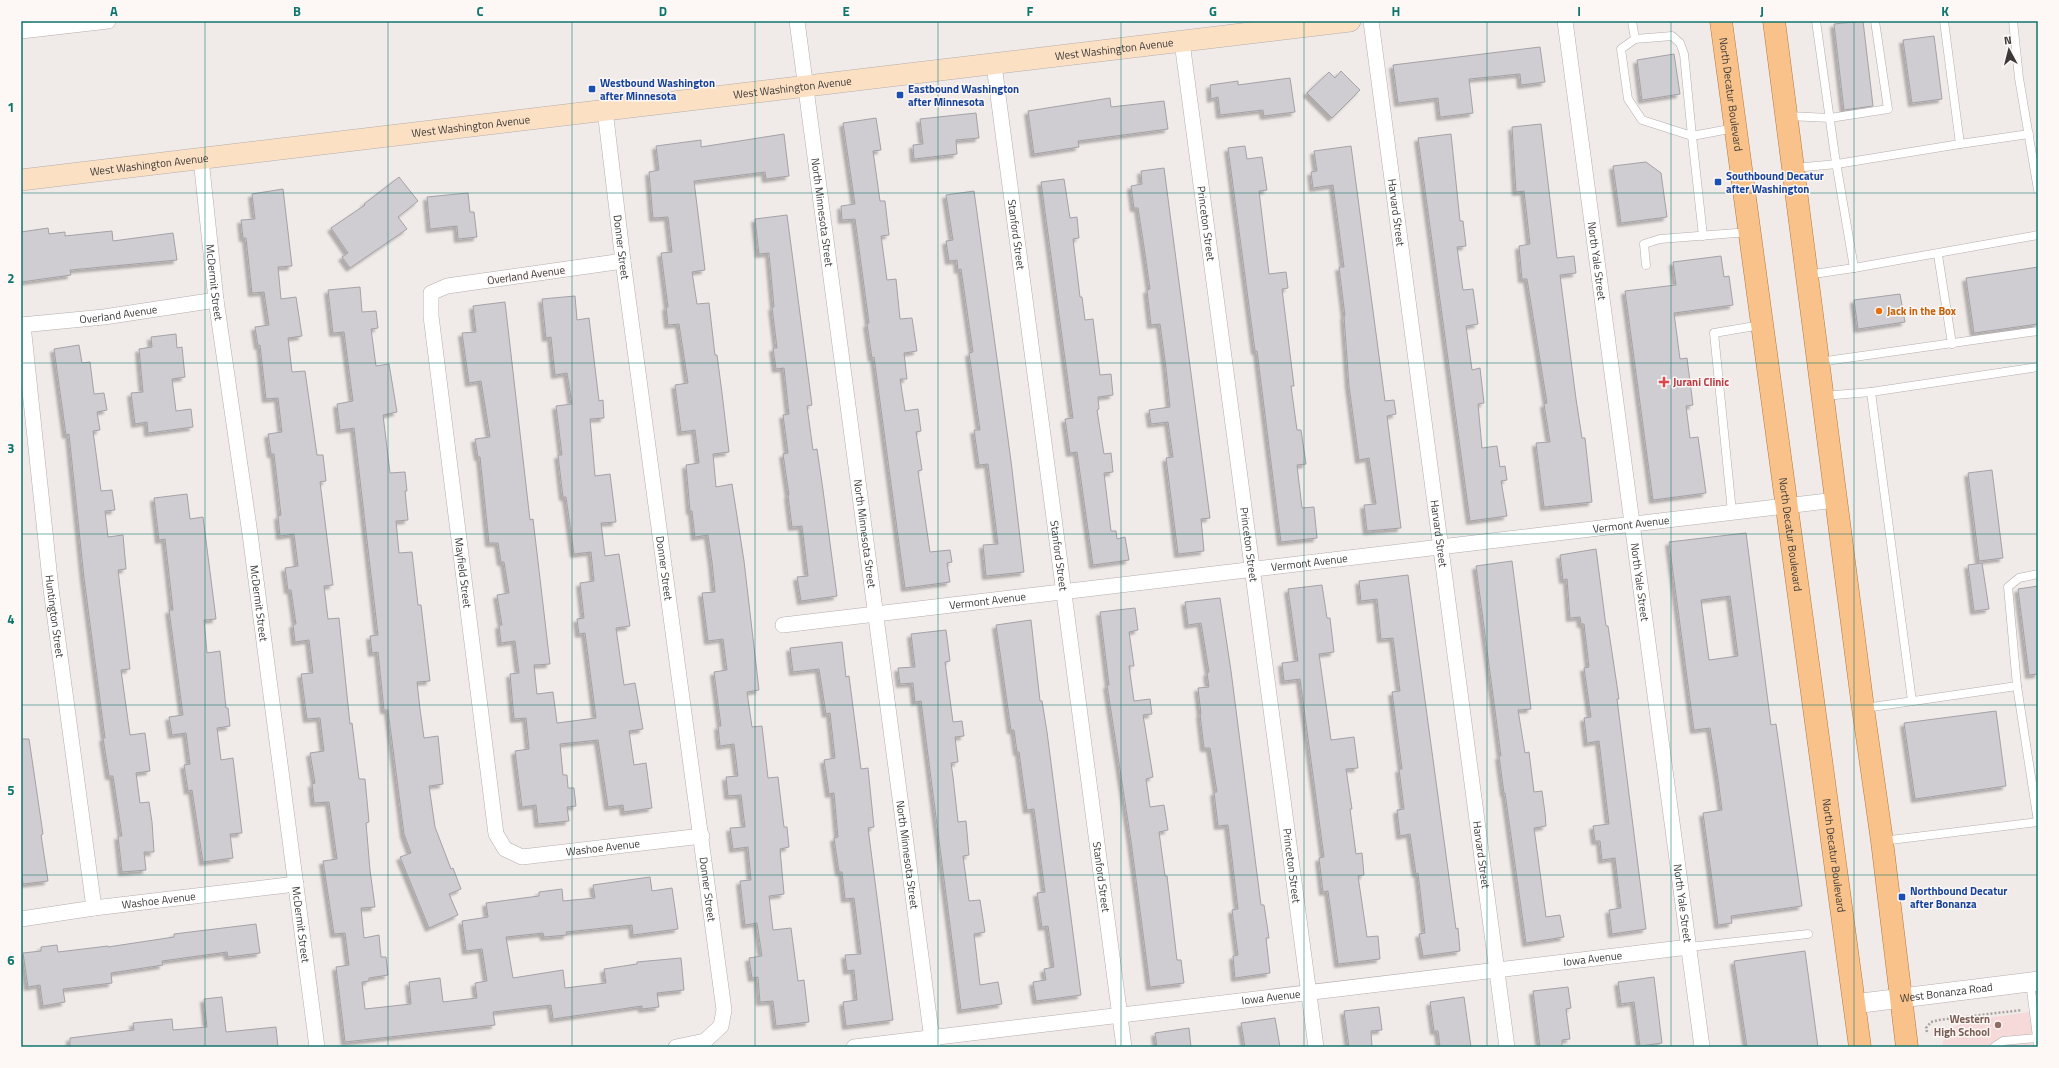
<svg xmlns="http://www.w3.org/2000/svg" width="2059" height="1068" viewBox="0 0 2059 1068" font-family="'Titillium Web',sans-serif">
<defs>
<filter id="shadow"><feDropShadow dx="-3.5" dy="3.5" stdDeviation="1" flood-color="#0004"/></filter>
</defs>
<rect width="100%" height="100%" fill="#f0eae8"/>
<!-- education -->
<polygon fill="#f5dad9" points="2038,1011 2038,1047 1942,1047 1946,1030 1971,1020"/>
<!-- building -->
<g fill="#cfcdd2" stroke="#a3a2a7" fill-rule="evenodd" filter="url(#shadow)">
<polygon points="1863,21 1873,106 1844,110 1834,24"/>
<polygon points="1934,36 1942,99 1912,103 1903,40"/>
<polygon points="1540,47 1545,82 1521,85 1520,74 1469,79 1473,113 1440,117 1438,98 1398,103 1393,65"/>
<polygon points="1674,54 1680,94 1642,100 1637,60"/>
<polygon points="1341,71 1360,90 1332,118 1307,93 1329,72 1335,78"/>
<polygon points="1290,78 1295,112 1264,116 1263,110 1220,115 1218,97 1211,99 1210,85 1238,81 1238,85"/>
<polygon points="1110,98 1111,107 1164,101 1168,129 1078,141 1079,147 1034,154 1028,111"/>
<polygon points="976,113 979,138 956,140 957,154 914,159 913,145 923,144 920,119"/>
<polygon points="876,118 881,150 873,151 880,201 885,201 889,235 881,236 887,280 896,279 900,319 912,318 917,351 904,353 907,379 900,379 905,411 918,409 921,431 916,432 922,470 918,471 930,552 950,550 952,562 947,563 950,582 905,588 874,357 872,358 867,324 869,323 855,219 842,220 841,206 855,204 843,123"/>
<polygon points="1541,124 1557,258 1574,256 1576,273 1560,275 1576,399 1582,438 1585,438 1592,502 1544,507 1536,443 1550,442 1544,404 1547,403 1527,279 1522,279 1519,246 1530,244 1524,191 1516,192 1512,127"/>
<polygon points="784,134 789,176 766,179 765,172 694,181 705,270 692,272 697,304 709,303 715,355 717,355 722,393 729,452 713,454 716,487 732,484 744,561 759,690 747,692 752,727 762,726 768,778 778,777 784,827 787,827 789,847 780,849 784,894 769,896 773,930 791,928 798,981 804,980 809,1022 776,1026 773,1001 760,1002 758,977 752,978 749,958 762,956 757,923 745,925 740,881 751,880 748,847 733,849 730,828 745,827 741,795 728,796 726,777 738,776 734,744 720,746 718,726 721,726 714,672 727,670 723,639 708,641 702,593 715,592 712,562 708,535 695,537 692,511 690,511 686,465 699,463 695,430 681,432 675,385 688,383 679,324 668,325 666,307 668,307 661,253 672,252 668,217 653,218 649,172 659,170 656,146 701,140 701,147"/>
<polygon points="1451,134 1460,221 1463,221 1466,246 1457,247 1463,290 1473,289 1478,324 1466,326 1472,370 1480,368 1484,403 1478,404 1482,448 1497,446 1500,467 1505,466 1507,480 1501,481 1507,516 1470,521 1418,138"/>
<polygon points="1245,146 1247,159 1262,157 1267,190 1259,191 1269,274 1286,272 1288,288 1282,289 1294,386 1291,386 1297,430 1301,430 1306,464 1297,465 1302,508 1314,507 1317,538 1281,542 1257,351 1255,351 1228,148"/>
<polygon points="1351,146 1385,401 1394,400 1396,414 1387,416 1401,528 1367,531 1364,505 1376,504 1369,458 1359,460 1349,386 1344,316 1345,316 1339,267 1344,267 1333,185 1313,188 1311,172 1317,171 1314,151"/>
<polygon points="1646,162 1661,173 1667,217 1621,223 1613,166"/>
<polygon points="1164,168 1210,518 1201,519 1204,551 1178,554 1166,458 1173,457 1168,422 1151,424 1149,410 1170,407 1166,368 1160,324 1151,325 1147,290 1150,289 1144,247 1138,208 1134,208 1131,186 1142,184 1141,171"/>
<polygon points="399,177 418,201 398,217 407,229 350,268 342,257 348,253 331,228 365,205 364,204"/>
<polygon points="1064,179 1070,218 1077,217 1079,238 1073,239 1080,297 1082,297 1085,320 1093,319 1100,375 1111,374 1113,395 1098,397 1099,409 1097,410 1104,454 1111,453 1113,472 1104,473 1111,531 1116,531 1117,539 1125,537 1129,560 1093,565 1077,452 1070,453 1065,419 1073,418 1041,182"/>
<polygon points="283,189 292,266 278,267 281,299 296,297 302,336 288,338 292,372 305,371 317,455 323,455 326,481 320,482 333,585 324,586 328,619 339,618 350,724 352,723 359,779 365,779 369,822 366,823 370,870 375,907 361,908 364,938 379,935 381,957 386,957 388,975 369,978 369,981 362,982 365,1009 411,1004 409,982 440,978 443,1002 477,998 475,983 487,981 482,949 466,951 462,921 488,917 486,903 539,896 539,892 562,889 563,901 595,898 593,885 650,877 652,891 672,888 678,929 633,935 632,925 566,932 567,935 544,937 543,933 506,937 513,978 563,970 565,988 606,983 604,969 637,964 637,962 681,958 684,990 657,993 659,1007 642,1009 642,1006 553,1019 551,1005 493,1012 495,1025 345,1042 336,967 349,965 345,933 334,934 323,861 337,859 329,802 314,803 312,784 315,783 310,753 324,751 320,718 307,719 301,674 313,673 309,640 295,642 293,624 296,624 291,590 288,590 285,568 298,566 294,534 280,536 278,516 281,515 274,454 271,454 268,434 282,432 278,398 266,399 260,345 258,346 255,327 269,325 264,292 252,293 246,238 243,238 241,220 255,219 252,194"/>
<polygon points="974,191 1011,461 1024,572 986,576 983,545 998,544 988,464 979,465 974,430 980,430 969,353 973,352 961,269 958,270 957,260 949,261 946,241 953,240 946,195"/>
<polygon points="468,193 470,212 474,212 477,237 458,239 457,226 430,229 427,197"/>
<polygon points="787,215 812,405 807,406 813,450 817,449 823,490 837,596 801,601 797,577 808,576 802,526 792,527 788,495 789,495 783,454 788,453 783,415 789,414 784,368 776,369 773,348 777,348 772,307 774,307 769,253 759,254 755,219"/>
<polygon points="48,228 49,234 65,232 65,236 112,231 113,241 173,233 177,260 70,270 71,275 21,282 21,232"/>
<polygon points="1721,256 1724,277 1729,276 1733,305 1674,313 1680,359 1687,358 1693,405 1686,406 1690,438 1698,437 1706,493 1653,500 1625,291 1676,285 1673,262"/>
<polygon points="2038,267 2038,324 1974,333 1966,278"/>
<polygon points="360,287 362,312 376,311 378,328 371,329 376,366 389,364 397,412 383,415 390,473 405,472 407,491 405,491 408,520 396,521 399,553 412,552 418,605 421,605 430,681 417,682 420,709 424,738 438,736 443,784 429,786 435,827 451,869 453,868 461,889 449,894 458,915 429,928 400,857 411,853 404,834 388,710 384,710 378,652 372,653 370,636 378,635 354,428 340,430 337,404 353,401 344,332 333,333 328,290"/>
<polygon points="1900,294 1905,322 1858,329 1854,300"/>
<polygon points="575,296 577,320 589,318 599,401 603,400 604,418 590,419 595,476 610,474 616,522 601,523 605,556 619,554 630,626 616,628 624,685 635,683 643,729 629,731 634,765 646,763 652,808 624,812 623,805 608,807 598,740 560,744 563,775 567,775 568,788 574,788 576,806 567,807 569,821 538,824 536,805 522,807 515,751 529,749 526,718 514,719 510,674 519,673 515,641 501,643 499,625 502,625 497,595 509,593 504,562 501,562 498,543 489,543 480,457 478,457 475,439 490,437 481,381 469,383 462,333 476,332 473,306 505,302 530,520 533,519 550,664 534,665 537,694 553,692 557,723 596,718 585,633 579,634 577,619 584,618 580,583 594,581 591,552 574,554 566,497 563,497 558,455 562,455 556,406 572,404 567,373 555,375 551,337 546,338 542,299"/>
<polygon points="176,334 177,348 182,347 185,377 172,379 176,411 191,409 193,427 148,433 147,422 135,424 131,393 143,392 139,349 152,347 151,337"/>
<polygon points="79,345 82,363 90,362 94,394 104,393 107,410 97,412 100,430 93,431 101,491 112,490 115,510 105,511 108,537 123,535 126,569 118,570 130,669 121,670 130,735 145,733 150,771 136,773 140,803 149,802 152,822 154,852 144,852 146,870 122,872 118,836 122,836 113,776 109,776 103,738 105,738 84,578 69,434 66,435 54,349"/>
<polygon points="1992,470 2003,558 1979,561 1968,473"/>
<polygon points="187,494 190,519 203,517 216,619 204,620 207,653 220,651 226,708 228,708 230,726 217,728 221,760 233,758 242,833 230,834 233,858 203,862 192,790 188,791 184,765 190,764 186,733 172,735 169,717 183,715 169,610 173,610 165,539 159,540 154,498"/>
<path d="M1746,533L1771,725L1776,724L1802,906L1731,916L1732,923L1718,925L1703,813L1722,810L1718,779L1710,728L1694,730L1669,542ZM1730,596L1738,656L1709,660L1701,600Z"/>
<polygon points="1596,549 1606,626 1608,626 1619,699 1617,699 1646,929 1612,934 1609,910 1621,908 1615,858 1602,860 1600,841 1595,841 1593,826 1609,824 1599,741 1587,743 1584,718 1591,717 1584,668 1589,667 1584,624 1581,624 1580,617 1570,618 1567,579 1563,580 1560,555"/>
<polygon points="1512,561 1531,709 1518,710 1525,753 1529,752 1534,792 1542,791 1545,813 1546,826 1534,828 1546,917 1560,915 1564,937 1526,943 1505,793 1504,793 1499,756 1501,756 1476,566"/>
<polygon points="1982,563 1989,609 1974,611 1968,565"/>
<polygon points="1408,575 1456,929 1458,928 1460,951 1423,956 1419,934 1425,933 1418,873 1416,874 1410,834 1400,836 1397,810 1404,809 1399,769 1402,769 1392,692 1400,691 1393,638 1381,639 1377,599 1361,601 1359,581"/>
<polygon points="1322,585 1327,618 1330,618 1334,652 1319,654 1331,740 1354,737 1358,768 1346,769 1352,809 1350,809 1356,854 1362,853 1364,875 1358,876 1367,937 1378,936 1380,959 1338,964 1328,891 1323,892 1319,858 1324,857 1300,679 1284,681 1282,663 1298,661 1288,589"/>
<polygon points="2038,586 2038,674 2029,675 2018,589"/>
<polygon points="1220,598 1231,671 1261,905 1264,905 1269,938 1266,938 1270,973 1235,978 1233,956 1238,955 1232,910 1238,909 1228,825 1218,826 1214,792 1217,792 1210,748 1204,748 1200,714 1201,714 1198,688 1209,687 1207,673 1209,672 1201,623 1188,625 1185,602"/>
<polygon points="1135,608 1138,630 1129,632 1134,666 1129,666 1134,701 1150,699 1152,714 1143,715 1153,777 1146,779 1150,807 1164,805 1168,830 1159,832 1165,876 1167,876 1177,960 1181,960 1184,983 1150,987 1131,841 1107,685 1109,685 1100,612"/>
<polygon points="1031,620 1040,701 1042,701 1047,732 1081,995 1036,1001 1033,982 1046,980 1044,969 1054,967 1048,926 1042,927 1037,893 1045,892 1034,809 1027,810 1019,752 1017,752 1014,730 1011,730 996,625"/>
<polygon points="946,630 950,661 945,662 953,722 962,721 964,736 955,737 958,762 951,763 953,777 958,822 966,821 969,855 963,856 969,901 980,900 985,932 974,934 980,985 998,982 1002,1004 961,1010 921,701 915,702 913,683 900,684 898,668 915,667 911,634"/>
<polygon points="842,642 846,677 849,676 861,769 868,768 874,827 868,828 893,1020 846,1026 843,1002 857,1000 854,970 847,971 845,955 861,954 854,898 845,899 842,872 839,872 834,838 838,837 834,793 829,794 824,760 835,758 830,713 826,714 819,669 793,672 790,648"/>
<polygon points="1996,711 2006,786 1915,799 1904,723"/>
<polygon points="21,739 29,739 43,834 41,835 48,881 23,884 21,870"/>
<polygon points="256,924 260,953 228,957 227,952 162,961 163,965 111,973 112,983 63,989 65,1002 43,1006 40,985 28,987 23,953 41,951 41,947 57,945 58,952 108,946 108,947 174,937 174,934"/>
<polygon points="1805,951 1818,1047 1747,1047 1734,961"/>
<polygon points="1654,977 1662,1043 1640,1046 1634,1002 1621,1004 1618,982"/>
<polygon points="1568,987 1571,1008 1566,1009 1570,1039 1562,1040 1562,1047 1540,1047 1533,991"/>
<polygon points="222,997 226,1032 276,1027 278,1047 70,1047 70,1038 134,1030 133,1023 172,1019 173,1030 207,1027 204,999"/>
<polygon points="1464,997 1471,1047 1440,1047 1438,1031 1434,1031 1430,1002"/>
<polygon points="1379,1007 1382,1030 1371,1031 1372,1047 1349,1047 1344,1011"/>
<polygon points="1275,1018 1280,1047 1245,1047 1241,1023"/>
<polygon points="1189,1028 1191,1047 1157,1047 1155,1033"/>
</g>
<g fill="none" stroke-linecap="round" stroke-linejoin="round">
<!-- service casing -->
<g stroke="#b4aeac" stroke-width="9">
<g id="service">
<polyline points="1632,21 1635,39 1672,36 1680,43 1684,54 1692,136 1642,120 1628,99 1621,49 1635,39"/>
<polyline points="1816,21 1835,156 1854,268 2038,235"/>
<polyline points="1944,21 1960,144 2029,134"/>
<polyline points="2013,21 2019,78 2038,190"/>
<polyline points="1788,116 1830,118 1888,109 1875,21"/>
<polyline points="1794,168 1837,164 1960,144"/>
<polyline points="1703,236 1692,136 1735,128"/>
<polyline points="1938,255 1952,344"/>
<polyline points="1646,265 1644,244 1660,239 1749,232"/>
<polyline points="1807,275 1854,268"/>
<polyline points="1819,362 2038,331"/>
<polyline points="1823,396 1871,392"/>
<polyline points="1732,512 1714,333 1761,325"/>
<polyline points="2017,686 2038,822"/>
<polyline points="1912,701 1871,392 2038,367"/>
<polyline points="1865,708 2017,686 2008,587 2019,578 2038,574"/>
<polyline points="1882,841 2038,822"/>
<polyline points="1689,947 1808,934"/>
<polyline points="2030,982 2038,1045"/>
<polyline points="1994,1047 2003,1041 2037,1038"/>
</g>
</g>
<!-- minor casing -->
<g stroke="#b4aeac" stroke-width="16">
<g id="minor">
<path id="s1" d="M797,21L933,1047"/>
<path id="s2" d="M1371,21L1507,1047"/>
<path id="s3" d="M1565,21L1702,1047"/>
<polyline points="21,31 108,21"/>
<path id="s4" d="M1182,42L1316,1047"/>
<path id="s5" d="M994,65L1124,1047"/>
<path id="s6" d="M605,110L623,261L724,1010L721,1026L705,1041L676,1047"/>
<path id="s7" d="M201,159L216,300L250,534L317,1047"/>
<path id="s8" d="M623,261L447,286L431,293V316L496,834L505,849L522,857L702,836"/>
<path id="s9" d="M21,325L104,317L216,300"/>
<path id="s10" d="M23,325L51,589L94,908"/>
<path id="s11" d="M783,625L1836,500"/>
<path id="s12" d="M21,919L94,908L296,884"/>
<path id="s13" d="M854,1047L1689,947"/>
</g>
</g>
<!-- tertiary casing -->
<g stroke="#b4aeac" stroke-width="20">
<g id="tertiary">
<path id="s14" d="M1854,1004L2038,981"/>
</g>
</g>
<!-- secondary casing -->
<g stroke="#b4aeac" stroke-width="22">
<g id="secondary">
<path id="s15" d="M21,180L1350,21"/>
</g>
</g>
<!-- primary casing -->
<g stroke="#b4783b" stroke-width="23">
<g id="primary">
<path id="s16" d="M1721,21L1860,1047"/>
<polyline points="1774,21 1863,708 1882,841 1907,1047"/>
</g>
</g>
<!-- path -->
<polyline stroke="#a8a3a2" stroke-width="2.5" stroke-dasharray="2 2" stroke-linecap="butt" points="1927,1032 1926,1028 1931,1022 1939,1020 2022,1010"/>
<!-- service -->
<use href="#service" stroke="#fff" stroke-width="8"/>
<!-- minor -->
<use href="#minor" stroke="#fff" stroke-width="15"/>
<!-- tertiary -->
<use href="#tertiary" stroke="#fff" stroke-width="19"/>
<!-- secondary -->
<use href="#secondary" stroke="#fce0c4" stroke-width="21"/>
<!-- primary -->
<use href="#primary" stroke="#f8c28a" stroke-width="22"/>
</g>
<!-- grid -->
<path fill="none" stroke="#0f766e" stroke-width="1" stroke-opacity="0.55" d="M205,21V1047M388,21V1047M572,21V1047M755,21V1047M938,21V1047M1121,21V1047M1304,21V1047M1487,21V1047M1671,21V1047M1854,21V1047M21,193H2038M21,363H2038M21,534H2038M21,705H2038M21,875H2038"/>
<!-- markers -->
<g fill="#1a4fb4" stroke="#fdf7f5" stroke-width="1.5">
<rect x="588" y="85" width="8" height="8" rx="2"/>
<rect x="896" y="91" width="8" height="8" rx="2"/>
<rect x="1714" y="178" width="8" height="8" rx="2"/>
<rect x="1898" y="893" width="8" height="8" rx="2"/>
</g>
<circle fill="#e8710a" stroke="#fdf7f5" stroke-width="1.5" cx="1879" cy="311" r="4"/>
<path fill="#e0444e" stroke="#fdf7f5" stroke-width="1.5" d="M1662 376h4v4h4v4h-4v4h-4v-4h-4v-4h4z"/>
<circle fill="#8d6e63" stroke="#fdf7f5" stroke-width="1.5" cx="1998" cy="1025" r="4"/>
<g text-anchor="middle" stroke-width="3" stroke-linejoin="round" paint-order="stroke">
<!-- street labels -->
<g font-size="11" fill="#3c3a39" stroke="#fdf7f5">
<text dy="4" stroke="none"><textPath href="#s15" startOffset="1101">West Washington Avenue</textPath></text>
<text dy="4" stroke="none"><textPath href="#s15" startOffset="777">West Washington Avenue</textPath></text>
<text dy="4" stroke="none"><textPath href="#s16" startOffset="74">North Decatur Boulevard</textPath></text>
<text dy="4" stroke="none"><textPath href="#s15" startOffset="453">West Washington Avenue</textPath></text>
<text dy="4" stroke="none"><textPath href="#s15" startOffset="129">West Washington Avenue</textPath></text>
<text dy="4" stroke="none"><textPath href="#s1" startOffset="193">North Minnesota Street</textPath></text>
<text dy="4" stroke="none"><textPath href="#s2" startOffset="193">Harvard Street</textPath></text>
<text dy="4" stroke="none"><textPath href="#s4" startOffset="183">Princeton Street</textPath></text>
<text dy="4" stroke="none"><textPath href="#s5" startOffset="171">Stanford Street</textPath></text>
<text dy="4" stroke="none"><textPath href="#s6" startOffset="138">Donner Street</textPath></text>
<text dy="4" stroke="none"><textPath href="#s3" startOffset="242">North Yale Street</textPath></text>
<text transform="translate(526 275) rotate(-8)" y="4">Overland Avenue</text>
<text dy="4" stroke="none"><textPath href="#s7" startOffset="124">McDermit Street</textPath></text>
<text dy="4" stroke="none"><textPath href="#s9" startOffset="98">Overland Avenue</textPath></text>
<text dy="4" stroke="none"><textPath href="#s11" startOffset="854">Vermont Avenue</textPath></text>
<text dy="4" stroke="none"><textPath href="#s1" startOffset="517">North Minnesota Street</textPath></text>
<text dy="4" stroke="none"><textPath href="#s2" startOffset="517">Harvard Street</textPath></text>
<text dy="4" stroke="none"><textPath href="#s16" startOffset="518">North Decatur Boulevard</textPath></text>
<text dy="4" stroke="none"><textPath href="#s4" startOffset="507">Princeton Street</textPath></text>
<text dy="4" stroke="none"><textPath href="#s5" startOffset="495">Stanford Street</textPath></text>
<text dy="4" stroke="none"><textPath href="#s11" startOffset="530">Vermont Avenue</textPath></text>
<text dy="4" stroke="none"><textPath href="#s6" startOffset="462">Donner Street</textPath></text>
<text dy="4" stroke="none"><textPath href="#s8" startOffset="477">Mayfield Street</textPath></text>
<text dy="4" stroke="none"><textPath href="#s3" startOffset="566">North Yale Street</textPath></text>
<text dy="4" stroke="none"><textPath href="#s11" startOffset="206">Vermont Avenue</textPath></text>
<text dy="4" stroke="none"><textPath href="#s7" startOffset="448">McDermit Street</textPath></text>
<text dy="4" stroke="none"><textPath href="#s10" startOffset="293">Huntington Street</textPath></text>
<text dy="4" stroke="none"><textPath href="#s8" startOffset="858">Washoe Avenue</textPath></text>
<text dy="4" stroke="none"><textPath href="#s1" startOffset="841">North Minnesota Street</textPath></text>
<text dy="4" stroke="none"><textPath href="#s2" startOffset="841">Harvard Street</textPath></text>
<text dy="4" stroke="none"><textPath href="#s16" startOffset="842">North Decatur Boulevard</textPath></text>
<text dy="4" stroke="none"><textPath href="#s4" startOffset="831">Princeton Street</textPath></text>
<text dy="4" stroke="none"><textPath href="#s5" startOffset="819">Stanford Street</textPath></text>
<text dy="4" stroke="none"><textPath href="#s6" startOffset="786">Donner Street</textPath></text>
<text dy="4" stroke="none"><textPath href="#s12" startOffset="139">Washoe Avenue</textPath></text>
<text dy="4" stroke="none"><textPath href="#s3" startOffset="890">North Yale Street</textPath></text>
<text dy="4" stroke="none"><textPath href="#s7" startOffset="772">McDermit Street</textPath></text>
<text dy="4" stroke="none"><textPath href="#s13" startOffset="744">Iowa Avenue</textPath></text>
<text dy="4" stroke="none"><textPath href="#s14" startOffset="93">West Bonanza Road</textPath></text>
<text dy="4" stroke="none"><textPath href="#s13" startOffset="420">Iowa Avenue</textPath></text>
</g>
<!-- transit labels -->
<g font-size="11" font-weight="bold" fill="#164399" stroke="#fdf7f5" text-anchor="start">
<text x="600" y="87">Westbound Washington<tspan x="600" dy="13">after Minnesota</tspan></text>
<text x="908" y="93">Eastbound Washington<tspan x="908" dy="13">after Minnesota</tspan></text>
<text x="1726" y="180">Southbound Decatur<tspan x="1726" dy="13">after Washington</tspan></text>
<text x="1910" y="895">Northbound Decatur<tspan x="1910" dy="13">after Bonanza</tspan></text>
</g>
<!-- food labels -->
<g font-size="11" font-weight="bold" fill="#c56008" stroke="#fdf7f5" text-anchor="start">
<text x="1887" y="315">Jack in the Box</text>
</g>
<!-- health labels -->
<g font-size="11" font-weight="bold" fill="#be3a42" stroke="#fdf7f5" text-anchor="start">
<text x="1673" y="386">Jurani Clinic</text>
</g>
<!-- education labels -->
<g font-size="11" font-weight="bold" fill="#785e54" stroke="#fdf7f5" text-anchor="end">
<text x="1990" y="1023">Western<tspan x="1990" dy="13">High School</tspan></text>
</g>
</g>
<!-- border -->
<rect width="2059" height="1068" fill="none" stroke="#fdf7f5" stroke-width="44"/>
<!-- north arrow -->
<g transform="translate(2009 50) rotate(353)" stroke="#fdf7f5" stroke-width="3" paint-order="stroke">
<path d="M0-3L7 15L0 10L-7 15Z" fill="#3c3a39"/>
<text y="-6" font-size="11" font-weight="bold" text-anchor="middle" fill="#3c3a39">N</text>
</g>
<rect x="22" y="22" width="2015" height="1024" fill="none" stroke="#0f766e" stroke-width="1.5"/>
<g font-size="13" text-anchor="middle" font-weight="bold" fill="#0f766e">
<text x="114" y="16">A</text>
<text x="297" y="16">B</text>
<text x="480" y="16">C</text>
<text x="663" y="16">D</text>
<text x="846" y="16">E</text>
<text x="1030" y="16">F</text>
<text x="1213" y="16">G</text>
<text x="1396" y="16">H</text>
<text x="1579" y="16">I</text>
<text x="1762" y="16">J</text>
<text x="1945" y="16">K</text>
<text x="11" y="112">1</text>
<text x="11" y="283">2</text>
<text x="11" y="453">3</text>
<text x="11" y="624">4</text>
<text x="11" y="795">5</text>
<text x="11" y="965">6</text>
</g>
</svg>
